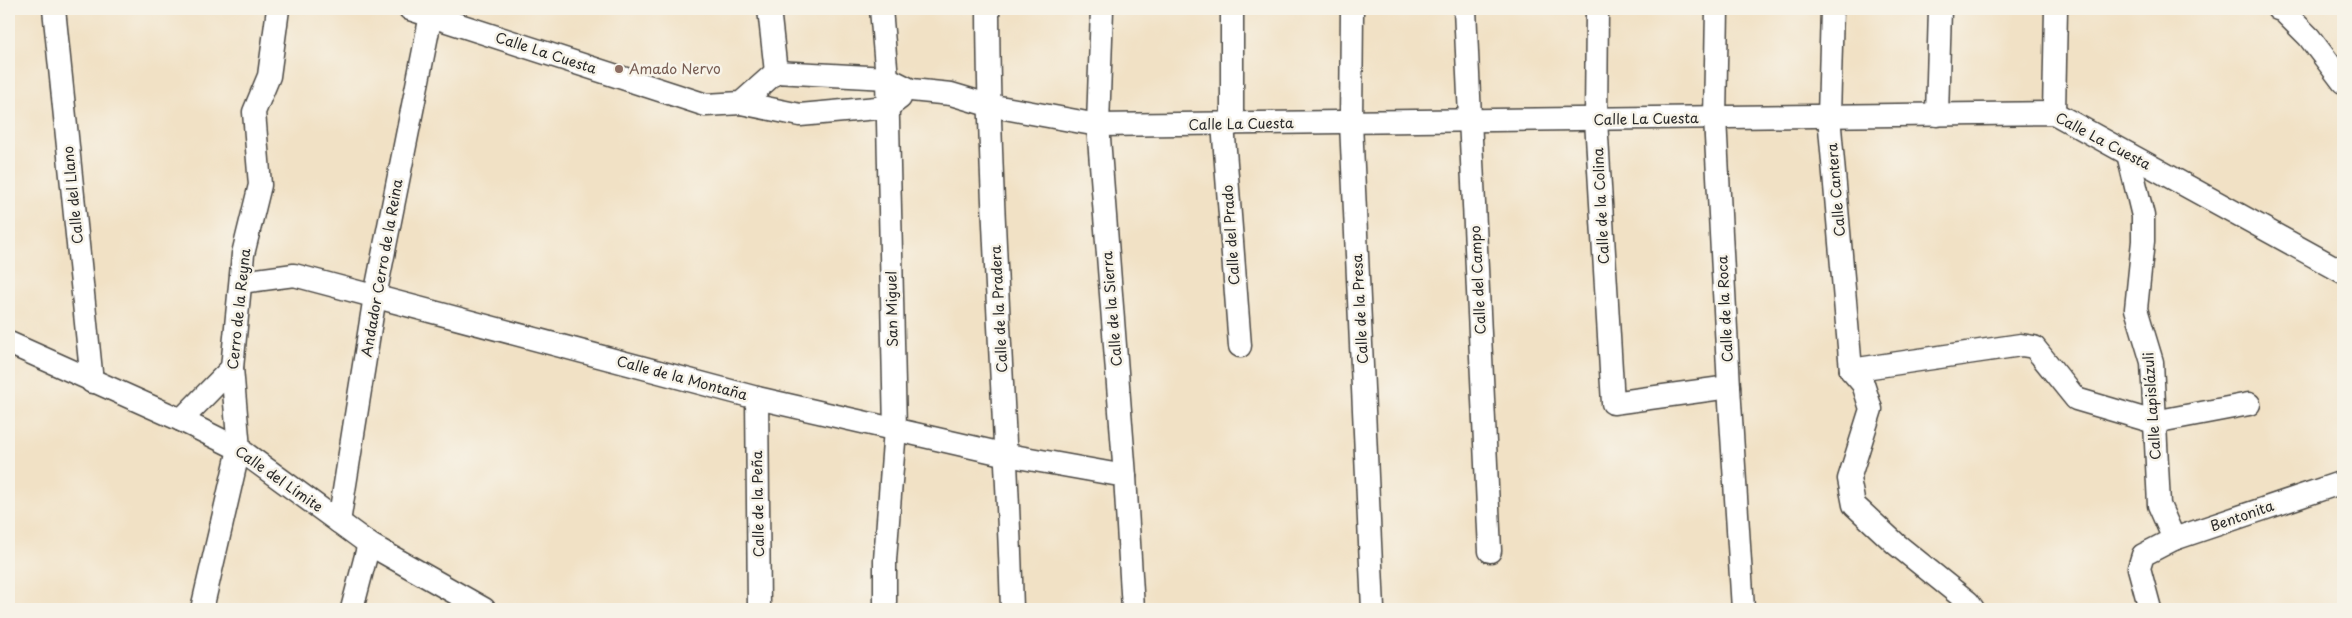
<svg xmlns="http://www.w3.org/2000/svg" width="2352" height="618" viewBox="0 0 2352 618" font-family="'Playpen Sans',sans-serif">
<rect width="100%" height="100%" fill="#f7f3e8"/>
<filter id="ink" filterUnits="userSpaceOnUse"><feTurbulence type="fractalNoise" baseFrequency=".02" numOctaves="2"/><feDisplacementMap in="SourceGraphic" scale="10" xChannelSelector="R" yChannelSelector="G"/><feConvolveMatrix kernelMatrix="1 2 1 2 8 2 1 2 1" color-interpolation-filters="sRGB"/></filter>
<filter id="wash" filterUnits="userSpaceOnUse"><feTurbulence type="fractalNoise" baseFrequency=".0096" numOctaves="4" result="noise"/><feDisplacementMap in="SourceGraphic" scale="20" xChannelSelector="R" yChannelSelector="G"/><feGaussianBlur stdDeviation="1.12" result="paint"/><feColorMatrix in="noise" values="0 0 0 0 0 0 0 0 0 0 0 0 0 0 0 0 0 1.4 0 .05"/><feComposite in="paint" operator="in"/></filter>
<g filter="url(#wash)">
<rect width="100%" height="100%" fill="#f1e1c5"/>
</g>
<g filter="url(#ink)">
<g fill="none" stroke-linecap="round" stroke-linejoin="round">
<!-- street casing -->
<g stroke="#494642" stroke-width="25">
<g id="street">
<polyline points="54,9 92,382"/>
<polyline points="410,9 706,105 741,103 776,72 887,78 911,90 951,94 988,105 1098,125 2054,113 2343,272"/>
<polyline points="769,9 776,72"/>
<polyline points="881,9 887,78 895,429 885,560 885,609"/>
<path d="M988,9C989,209 1006,409 1012,609"/>
<polyline points="1102,9 1098,125 1125,476 1133,609"/>
<polyline points="1352,9 1351,123 1373,609"/>
<polyline points="1465,9 1490,551"/>
<polyline points="1597,9 1596,120 1613,403 1729,387"/>
<polyline points="1717,9 1715,118 1729,387 1743,609"/>
<polyline points="1832,9 1829,116 1851,370"/>
<polyline points="2278,9 2282,10 2309,37 2343,82"/>
<polyline points="741,103 800,115 888,107 900,98"/>
<polyline points="2054,113 2056,9"/>
<polyline points="1937,115 1940,9"/>
<polyline points="1223,124 1240,346"/>
<polyline points="1232,124 1232,9"/>
<polyline points="2128,154 2143,216 2143,241 2136,309 2152,362 2159,505 2174,539"/>
<polyline points="241,282 294,275 757,398 1007,455 1125,476"/>
<polyline points="9,343 181,420 239,449 369,544 484,609"/>
<polyline points="1851,370 2021,345 2034,347 2076,399 2154,422 2249,404"/>
<polyline points="1851,370 1863,384 1871,409 1849,479 1854,505 1896,544 1968,602 1973,609"/>
<polyline points="757,398 759,609"/>
<polyline points="181,420 232,368"/>
<polyline points="339,522 375,296 431,15"/>
<polyline points="202,609 239,449 232,368 243,254 260,185 254,112 269,76 278,9"/>
<polyline points="352,609 369,544"/>
<polyline points="2150,609 2139,568 2143,555 2174,539 2343,482"/>
</g>
</g>
<!-- street -->
<use href="#street" stroke="#fff" stroke-width="22"/>
</g>
</g>
<!-- markers -->
<circle fill="#8d6e63" stroke="#f7f3e8" stroke-width="2" cx="619" cy="69" r="5"/>
<g text-anchor="middle" stroke-width="5" stroke-linejoin="round" paint-order="stroke">
<!-- street labels -->
<g font-size="14" fill="#2b2b2b" stroke="#f7f3e8">
<text transform="translate(546 53) rotate(18)" y="5">Calle La Cuesta</text>
<text transform="translate(1646 119) rotate(-1)" y="5">Calle La Cuesta</text>
<text transform="translate(1241 124) rotate(-1)" y="5">Calle La Cuesta</text>
<text transform="translate(2103 141) rotate(28)" y="5">Calle La Cuesta</text>
<text transform="translate(1836 190) rotate(-95)" y="5">Calle Cantera</text>
<text transform="translate(73 195) rotate(-96)" y="5">Calle del Llano</text>
<text transform="translate(1601 206) rotate(-93)" y="5">Calle de la Colina</text>
<text transform="translate(1231 235) rotate(-94)" y="5">Calle del Prado</text>
<text transform="translate(382 268) rotate(-80)" y="5">Andador Cerro de la Reina</text>
<text transform="translate(1478 280) rotate(-93)" y="5">Calle del Campo</text>
<text transform="translate(239 309) rotate(-84)" y="5">Cerro de la Reyna</text>
<text transform="translate(892 309) rotate(-91)" y="5">San Miguel</text>
<text transform="translate(999 309) rotate(-93)" y="5">Calle de la Pradera</text>
<text transform="translate(1112 309) rotate(-95)" y="5">Calle de la Sierra</text>
<text transform="translate(1360 309) rotate(-93)" y="5">Calle de la Presa</text>
<text transform="translate(1725 309) rotate(-93)" y="5">Calle de la Roca</text>
<text transform="translate(682 378) rotate(15)" y="5">Calle de la Montaña</text>
<text transform="translate(2152 406) rotate(-94)" y="5">Calle Lapislázuli</text>
<text transform="translate(279 479) rotate(35)" y="5">Calle del Límite</text>
<text transform="translate(758 504) rotate(-91)" y="5">Calle de la Peña</text>
<text transform="translate(2242 516) rotate(-19)" y="5">Bentonita</text>
</g>
<!-- education labels -->
<g font-size="14" fill="#785e54" stroke="#f7f3e8" text-anchor="start">
<text x="629" y="74">Amado Nervo</text>
</g>
</g>
<!-- margin -->
<rect width="2352" height="618" fill="none" stroke="#f7f3e8" stroke-width="30"/>
</svg>
